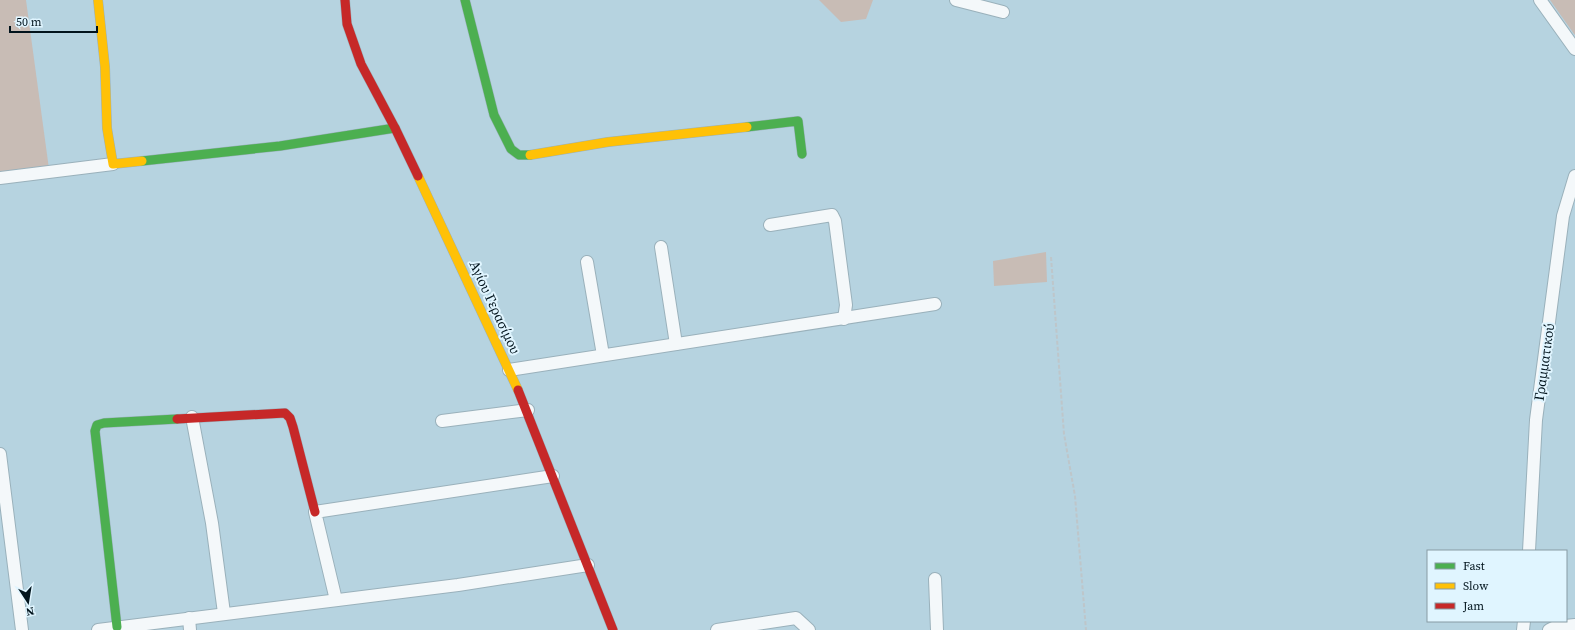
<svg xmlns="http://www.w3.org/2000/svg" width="1575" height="630" viewBox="0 0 1575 630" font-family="'Source Serif 4',serif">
<rect width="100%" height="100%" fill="#b6d3e0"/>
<!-- green -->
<g fill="#c8bcb5">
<polygon points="0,0 26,0 49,169 0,174"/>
<polygon points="819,0 873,0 866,19 841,22"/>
<polygon points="1550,0 1575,0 1575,35 1574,34"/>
<polygon points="1046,252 1047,282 994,286 993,261"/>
</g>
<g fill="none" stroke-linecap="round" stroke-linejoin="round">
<!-- street casing -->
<g stroke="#9ab1bb" stroke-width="14">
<g id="street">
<polyline points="956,0 1003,12"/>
<polyline points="1540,0 1575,49"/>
<polyline points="0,178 113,164"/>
<polyline points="770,225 832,215 835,221 846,305 844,319"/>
<polyline points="661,247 676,344"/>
<polyline points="587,262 603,355"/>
<polyline points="509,370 935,304"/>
<polyline points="192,417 212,523 224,613"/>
<polyline points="442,421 528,410"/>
<polyline points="0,454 22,630"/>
<polyline points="1529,551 1536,420 1563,216 1575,176"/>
<polyline points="935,579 937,630"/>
<polyline points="336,600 315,512 553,476"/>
<polyline points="189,618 190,630"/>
<polyline points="98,630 458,585 588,565"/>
<polyline points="717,630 796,618 809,630"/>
<polyline points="1523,630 1524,621"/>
<polyline points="1549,630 1555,627 1575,625"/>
</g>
</g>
<!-- fast casing -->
<g stroke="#9ab1bb" stroke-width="10">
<g id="fast">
<polyline points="465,0 494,115 511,149 519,155 530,155"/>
<polyline points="747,127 798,121 802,154"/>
<polyline points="142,161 280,146 395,128"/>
<polyline points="117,627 95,431 97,425 104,423 177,419"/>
</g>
</g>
<!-- slow casing -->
<g stroke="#9ab1bb" stroke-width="10">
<g id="slow">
<polyline points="98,0 105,67 107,128 113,164 142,161"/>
<polyline points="530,155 608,142 747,127"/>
<polyline points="418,176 518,390"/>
</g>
</g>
<!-- jam casing -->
<g stroke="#9ab1bb" stroke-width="10">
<g id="jam">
<polyline points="345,0 347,24 361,64 395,128 418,176"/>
<polyline points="518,390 613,630"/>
<polyline points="177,419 285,413 290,418 293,427 315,512"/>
</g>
</g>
<!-- path -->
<polyline stroke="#bec6ca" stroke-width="2" stroke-dasharray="4 2" stroke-linecap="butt" points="1051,257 1064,434 1075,496 1086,630"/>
<!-- street -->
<use href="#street" stroke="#f4f8fa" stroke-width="12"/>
<!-- fast -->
<use href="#fast" stroke="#4caf50" stroke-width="9"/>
<!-- slow -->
<use href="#slow" stroke="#ffc107" stroke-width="9"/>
<!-- jam -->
<use href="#jam" stroke="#c62828" stroke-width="9"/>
</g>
<g text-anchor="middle" stroke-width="4" stroke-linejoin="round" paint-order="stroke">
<!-- street labels -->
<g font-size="14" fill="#01131c" stroke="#e0f5ff">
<text transform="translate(495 307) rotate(65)" y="5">Αγίου Γερασίμου</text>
<text transform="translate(1544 362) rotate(-82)" y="5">Γραμματικού</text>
</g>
</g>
<!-- legend -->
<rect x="1427" y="550" width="140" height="72" fill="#e0f5ff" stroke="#879ba4"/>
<rect x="1435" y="563" width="20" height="6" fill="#4caf50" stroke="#879ba4"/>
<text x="1463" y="570" font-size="12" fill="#01131c">Fast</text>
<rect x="1435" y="583" width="20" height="6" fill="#ffc107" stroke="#879ba4"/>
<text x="1463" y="590" font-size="12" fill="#01131c">Slow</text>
<rect x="1435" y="603" width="20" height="6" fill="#c62828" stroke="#879ba4"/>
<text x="1463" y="610" font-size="12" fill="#01131c">Jam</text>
<!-- north arrow -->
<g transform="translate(28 602) rotate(168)" stroke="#e0f5ff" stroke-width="3" paint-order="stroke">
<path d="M0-3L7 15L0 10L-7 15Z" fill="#01131c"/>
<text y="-6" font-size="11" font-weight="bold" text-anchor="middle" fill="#01131c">N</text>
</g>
<!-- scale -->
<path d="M10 26v6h87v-6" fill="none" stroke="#01131c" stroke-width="2"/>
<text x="16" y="26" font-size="12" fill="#01131c" stroke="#e0f5ff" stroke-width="3" paint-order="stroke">50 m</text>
</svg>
